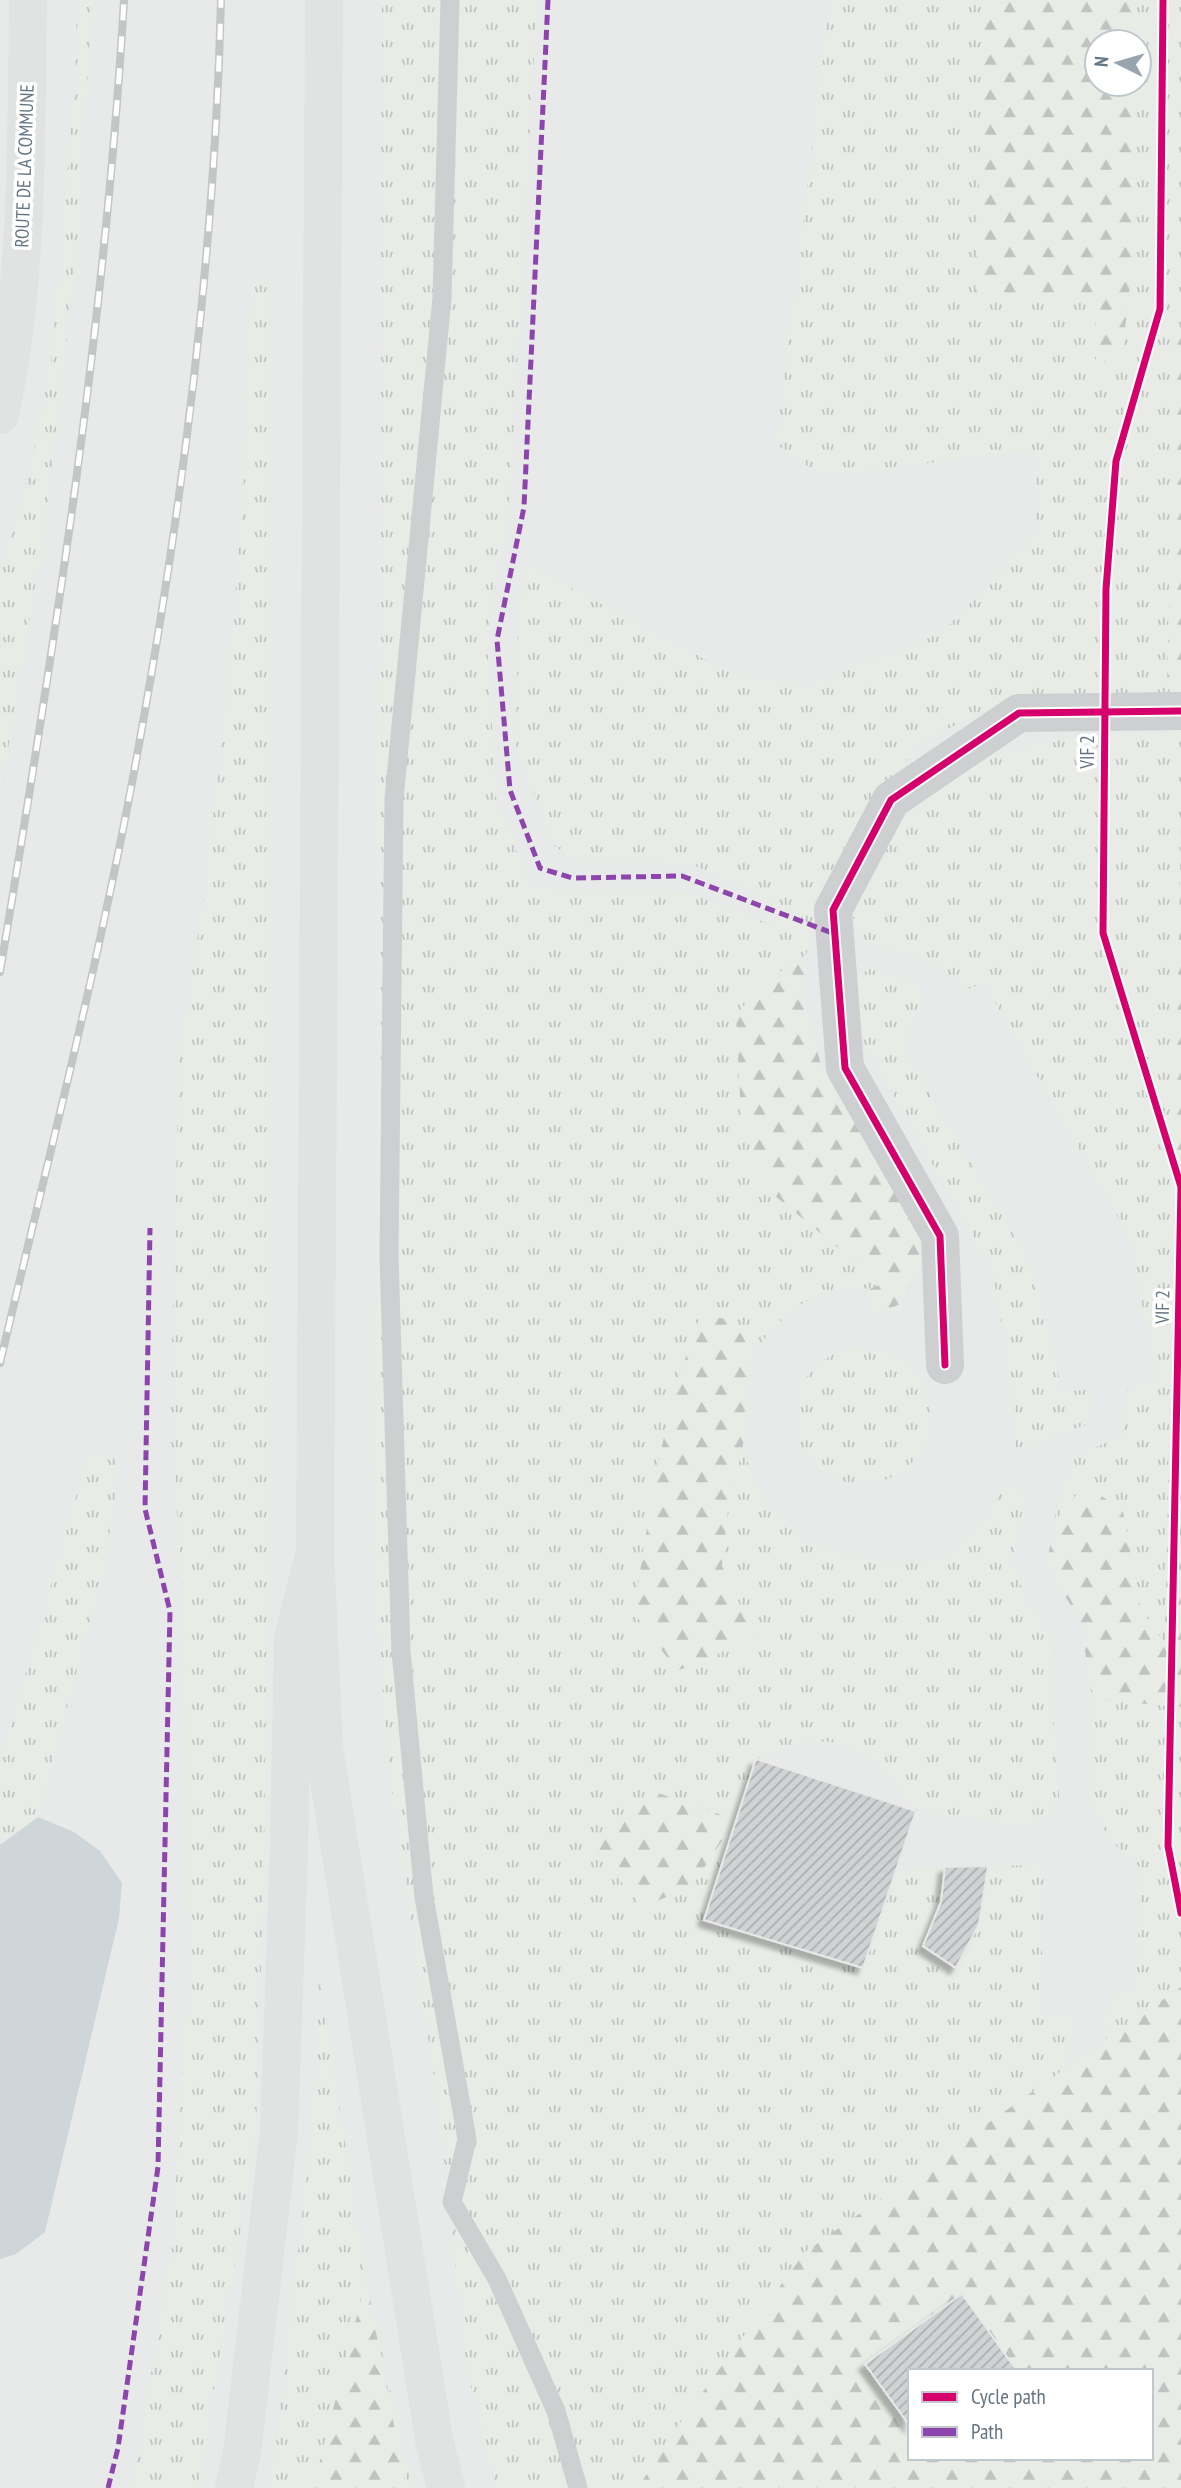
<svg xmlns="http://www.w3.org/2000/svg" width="1181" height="2488" viewBox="0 0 1181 2488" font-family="'PT Sans Narrow',sans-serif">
<defs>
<pattern id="grass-tufts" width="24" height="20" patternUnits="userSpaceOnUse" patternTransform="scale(1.75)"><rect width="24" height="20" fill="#e8ebe6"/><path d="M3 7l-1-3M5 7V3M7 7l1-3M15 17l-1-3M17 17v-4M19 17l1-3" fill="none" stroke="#c0c3c0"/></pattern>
<pattern id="forest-firs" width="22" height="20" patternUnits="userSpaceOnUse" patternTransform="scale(1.75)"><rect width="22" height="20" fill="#e8ebe6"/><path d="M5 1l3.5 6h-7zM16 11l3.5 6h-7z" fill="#c0c3c0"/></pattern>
<pattern id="building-hatch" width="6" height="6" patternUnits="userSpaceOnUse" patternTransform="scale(1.75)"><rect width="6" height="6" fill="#d0d2d3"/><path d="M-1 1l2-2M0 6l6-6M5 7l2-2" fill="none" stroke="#acafb1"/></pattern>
<filter id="shadow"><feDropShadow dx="-6" dy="6" stdDeviation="2" flood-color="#0004"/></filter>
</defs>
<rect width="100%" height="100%" fill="#f9f9f9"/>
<!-- built -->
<path fill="#e8e9e9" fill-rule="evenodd" d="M0,0H1181V2488H0ZM1097,42H1139V84H1097ZM910,2371H1151V2458H910Z"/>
<!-- grass -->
<g fill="url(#grass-tufts)" fill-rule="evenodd">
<polygon points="77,0 92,0 79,235 44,532 0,797 0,656 4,632 0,631 0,577 30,471 51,363 75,84"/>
<path d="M382,0H537L510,494L487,641L496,797L531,889L684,891L771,925L773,901L689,863L577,862L553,845L516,745L518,619L526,564L729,672L805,687L941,633L1036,536L1035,450L822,476L776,444L830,0H1181V328L1176,330L1167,684L1181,682V697L1007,700L923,741L864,811L823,886L806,955L760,985L768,1190L882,1285C863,1292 842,1288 823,1294C792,1303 772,1331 752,1353L733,1321L682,1362L649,1511L634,1613L755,1638L722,1566L728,1508L742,1450L766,1501L809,1543L890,1564L946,1560L975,1533L1005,1485L1015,1484L1024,1502L1012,1565L1029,1604L1053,1641L1051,1684L1059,1797L1046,1817L1028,1827L916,1811C886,1773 857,1734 802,1742C787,1744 770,1754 756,1759L704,1919L863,1968L897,1870L945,1867L941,1902L923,1946L956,1968L979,1924L988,1866L1045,1865L1040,2013L1075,2015L1064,2070L805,2252L638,2488H496L466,2367L437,2097L393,1802L376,1617L373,1418ZM1097,42H1139V84H1097Z"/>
<polygon points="251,268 268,283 268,1521 264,1868 256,2134 198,2488 132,2488 172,2248 186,2012 185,1616 170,1425 179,1055 203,903 228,689 245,466"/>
<polygon points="1181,731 1181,826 1165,1645 1141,1610 1123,1512 1086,1484 1053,1523 1072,1457 1122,1436 1128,1386 1158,1383 1128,1235 984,983 963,991 942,967 865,941 852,915 890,832 922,800 971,763 1033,744 1092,735"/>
<polygon points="870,969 917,984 923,997 902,1047 1028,1259 1063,1392 1095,1389 1092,1416 1085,1425 1016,1450 1013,1400 993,1272 857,1030 852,1000 858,975"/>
<circle cx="862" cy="1416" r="68"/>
<polygon points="89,1451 114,1458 119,1471 104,1569 38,1817 0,1845 0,1764"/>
<polygon points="1092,1699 1181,1707 1181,1987 1106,2040 1105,2016 1115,1992 1136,1993 1141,1868 1108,1838 1092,1802"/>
<polygon points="319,1974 366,2280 412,2488 406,2488 366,2282 313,2488 271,2488 311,2138"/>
</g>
<!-- forest -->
<g fill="url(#forest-firs)" fill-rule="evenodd">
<polygon points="985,0 1137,0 1138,42 1097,42 1097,84 1137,84 1132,268 1122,355 1096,365 1095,295 975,299"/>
<polygon points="1181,328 1181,682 1167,684 1176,330"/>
<polygon points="1181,826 1181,1707 1092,1699 1081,1622 1047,1567 1053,1523 1086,1484 1123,1512 1141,1610 1165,1644"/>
<polygon points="806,955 806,1010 821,1065 924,1231 924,1258 900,1304 873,1316 867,1290 882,1284 768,1190 741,1116 736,1015 760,985"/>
<path d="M701,1315L733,1320L752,1353L745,1388L744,1440L728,1508L722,1566L755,1638L677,1671L634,1613C649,1513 663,1409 701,1315Z"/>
<polygon points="658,1793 736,1820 693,1884 643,1908 590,1845"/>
<path d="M1181,1987V2488H638L672,2434L805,2252ZM910,2371H1151V2458H910Z"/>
<polygon points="366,2280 406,2488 313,2488"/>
</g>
<!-- water -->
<polygon fill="#ced6d9" points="38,1817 74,1832 100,1851 122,1883 119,1918 45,2232 16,2254 0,2259 0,1845"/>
<!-- building -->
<g fill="url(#building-hatch)" stroke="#e8e8e8" stroke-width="2" filter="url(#shadow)">
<polygon points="756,1759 916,1811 863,1968 704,1920"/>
<polygon points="988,1866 979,1924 956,1968 923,1946 941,1902 945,1867"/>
<polygon points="962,2294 1017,2371 910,2371 910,2426 865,2364"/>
</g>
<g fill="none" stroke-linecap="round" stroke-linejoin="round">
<!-- service -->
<polyline stroke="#cecfd0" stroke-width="19" points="450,0 442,298 394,799 389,1256 401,1651 424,1897 467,2139 452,2202 497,2279 556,2411 578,2488"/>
<!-- minor -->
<polyline stroke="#cecfd0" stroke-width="38" points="945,1365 940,1236 845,1068 833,910 891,800 1019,713 1181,711"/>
<!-- secondary -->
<path stroke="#e1e2e2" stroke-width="38" d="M0,415C29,278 26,139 28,0"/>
<!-- primary -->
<polyline stroke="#e1e2e2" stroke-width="38" points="234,2488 242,2453 279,2132 289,1848 293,1638 315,1552 324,0"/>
<!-- motorway -->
<polyline stroke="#e1e2e2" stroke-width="38" points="315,1552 324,1748 434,2439 446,2488"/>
<!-- rail casing -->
<g stroke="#c3c5c6" stroke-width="8">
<g id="rail">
<path d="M0,972C54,649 105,327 124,0"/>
<path d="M0,1363C49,1155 103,948 140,739C184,496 215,247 221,0"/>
</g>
</g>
<!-- rail -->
<use href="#rail" stroke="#fff" stroke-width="5" stroke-dasharray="16" stroke-linecap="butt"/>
<!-- quiet -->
<g stroke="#8e44ad" stroke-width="5" stroke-dasharray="10 5" stroke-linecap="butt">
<polyline points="548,0 524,507 497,640 510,790 540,868 572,878 682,876 835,934"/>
<polyline points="108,2488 118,2448 158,2167 170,1611 145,1509 150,1228"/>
</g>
<!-- cycleway casing -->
<g stroke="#fff" stroke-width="11">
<g id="cycleway">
<polyline points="1163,0 1160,309 1116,461 1106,589 1103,933 1181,1187 1168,1846 1181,1913"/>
<polyline points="945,1365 940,1236 845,1068 833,910 891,800 1019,713 1181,711"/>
</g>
</g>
<!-- cycleway -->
<use href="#cycleway" stroke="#d6006c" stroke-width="7"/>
</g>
<g text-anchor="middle" stroke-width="7" stroke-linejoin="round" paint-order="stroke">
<!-- street labels -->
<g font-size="19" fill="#657683" stroke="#fff">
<text transform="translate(24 166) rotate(-88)" y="7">ROUTE DE LA COMMUNE</text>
<text transform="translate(1087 752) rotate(-90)" y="7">VIF 2</text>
<text transform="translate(1162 1307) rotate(-89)" y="7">VIF 2</text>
</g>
</g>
<!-- legend -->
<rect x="908" y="2369" width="245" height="91" fill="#ffffff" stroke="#c1c8cd" stroke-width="2"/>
<rect x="922" y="2392" width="35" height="10" fill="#d6006c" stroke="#c1c8cd" stroke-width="2"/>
<text x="971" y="2404" font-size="21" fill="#657683">Cycle path</text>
<rect x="922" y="2427" width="35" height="10" fill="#8e44ad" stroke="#c1c8cd" stroke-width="2"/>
<text x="971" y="2439" font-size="21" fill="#657683">Path</text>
<!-- north arrow -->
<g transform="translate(1118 63) rotate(275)"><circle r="33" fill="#ffffff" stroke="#c1c8cd" stroke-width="2"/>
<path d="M0-5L12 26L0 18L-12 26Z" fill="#99a4ac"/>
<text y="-10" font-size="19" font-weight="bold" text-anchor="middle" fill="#657683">N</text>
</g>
</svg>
